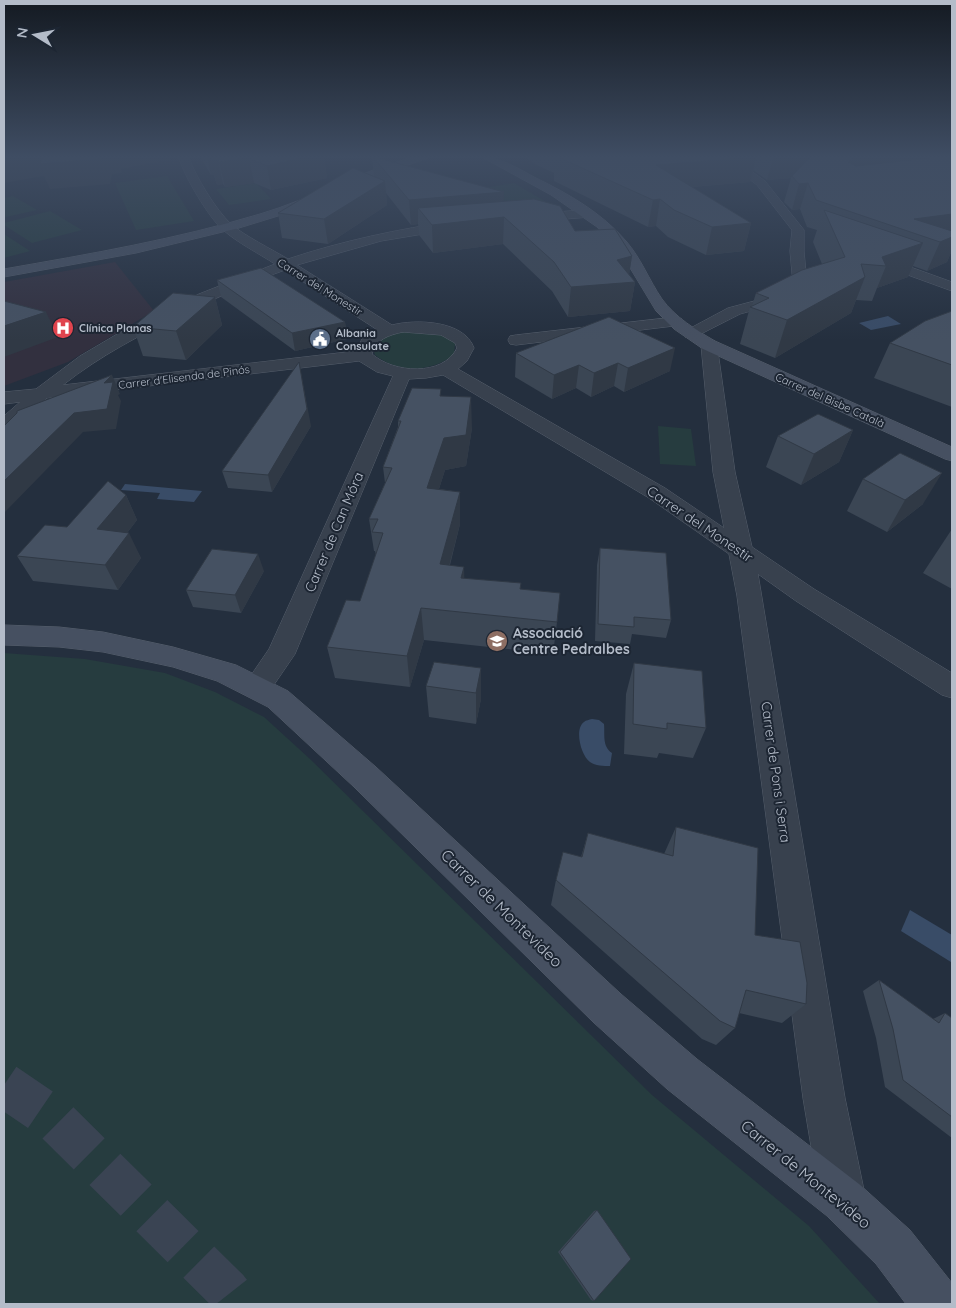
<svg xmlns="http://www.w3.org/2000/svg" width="956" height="1308" viewBox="0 0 956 1308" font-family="Quicksand,sans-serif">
<rect width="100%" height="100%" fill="#242f3e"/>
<!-- medical -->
<polygon fill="#32303f" points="115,262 154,311 68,362 4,386 4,282"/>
<!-- green -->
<g fill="#263c3f">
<polygon points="167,176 194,221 136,230 115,183"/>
<polygon points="256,183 271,199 229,205 216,189"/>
<polygon points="514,183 558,209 518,215 477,189"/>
<polygon points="13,196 37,210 6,217 4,216 4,198"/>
<polygon points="50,211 82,230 32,243 4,225 4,223"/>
<polygon points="4,234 30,251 4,258"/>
<path d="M429,331L449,338L455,343L454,354C433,373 397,373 375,355L373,348C388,329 408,331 429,331Z"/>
<polygon points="658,426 691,429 696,466 660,464"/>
<polygon points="4,653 85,659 165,673 215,692 264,717 310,759 652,1095 809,1226 880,1304 4,1304"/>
</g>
<!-- water -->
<g fill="#394c67">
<polygon points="888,316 901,324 871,330 859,323"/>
<polygon points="125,484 202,491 194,502 157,499 160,493 121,490"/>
<path d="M592,719L599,720L604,724C605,735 602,746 612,753L610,766C604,766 595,766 590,762C581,756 574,729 584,722C586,720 589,720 592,719Z"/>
<polygon points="910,910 952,935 951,962 901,931"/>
</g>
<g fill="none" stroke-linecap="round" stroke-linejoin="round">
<!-- highway-tunnel -->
<polyline stroke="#3a4453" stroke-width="44" stroke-dasharray="44 22" stroke-linecap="butt" points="4,1085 54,1119 227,1290 238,1304"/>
<!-- street casing -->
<g stroke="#565f6c" stroke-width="1">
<g id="street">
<path d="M179,158H189C196,177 216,210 231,224C243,235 273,250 288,259C342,241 398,229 455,221L459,222L461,225L459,228L381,241L297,265L392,325C416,319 464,320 474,348L467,361L458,369L665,488L724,528L713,472L701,345L703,341H715L717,345L735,472L752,547L814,589L952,673V698L942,695L796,601L758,574L845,1098L866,1200L859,1216L843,1223L827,1216L820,1200L803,1098L737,596L729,554L649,498L443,375L426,378L409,379L295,654L267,695L257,698L247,695L243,687L269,649L393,376L377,372L359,361L47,398L11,430L4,432V416L20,402L4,404V392L36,389L80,356L119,333L199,294L275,264C258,253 238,243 223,230C209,218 184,176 179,158ZM285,270L376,329L362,339L356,351L63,385C101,355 142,334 185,313C218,297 251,282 285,270ZM403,332L441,335L455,343L457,348C443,377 393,373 372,354C376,339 389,335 403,332Z"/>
<polygon points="721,158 733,158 765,181 804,230 804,251 807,284 798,298 740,314 691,339 685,337 683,334 685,331 728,308 788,292 793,284 790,251 792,230 757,185"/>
<polygon points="586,210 590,211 592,214 590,217 528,222 522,218 528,214"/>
<polygon points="877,255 952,282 952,291 872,262 870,259"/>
<polygon points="676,317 682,319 684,322 682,325 516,345 510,344 508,340 510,336 516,335"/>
</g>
</g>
<!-- secondary casing -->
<g stroke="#565f6c" stroke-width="1">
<g id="secondary">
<path d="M410,158H428L368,179L291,212L239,228L136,253L4,277V269C90,254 177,239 260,214C311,199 358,172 410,158Z"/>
<path d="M484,158C503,158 519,169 536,178C569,194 602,213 626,241C641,258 649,280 662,299C675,317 696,330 715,341L952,447V461L945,459L703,349L674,329L656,311L621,253L597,227L551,195Z"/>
<polygon points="4,625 59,627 103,632 173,647 236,665 288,691 376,767 621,994 697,1059 859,1184 910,1230 952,1283 952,1304 906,1304 876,1264 827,1216 667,1089 593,1022 354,787 268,707 217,681 173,667 103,652 59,647 4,645"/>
</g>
</g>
<!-- street -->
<use href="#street" fill="#38414e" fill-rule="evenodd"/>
<!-- secondary -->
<use href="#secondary" fill="#465061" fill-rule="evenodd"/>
</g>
<!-- wall -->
<g fill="#3b4654">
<polygon points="201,158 324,158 327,178 271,190 254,183 225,187 223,184 217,185 214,175 211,175"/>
<polygon points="372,158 378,158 504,201 575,231 632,256 629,274 635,282 630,311 568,317 552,291 503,244 433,253 419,235 418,224 411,225 386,193 387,205 328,244 282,238 278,213 374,177"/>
<polygon points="527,158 952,158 952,250 947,262 927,271 913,266 908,277 877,288 872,301 856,300 851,313 775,358 740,344 750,307 752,306 756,293 822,264 813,242 817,230 807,227 800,209 792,210 784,202 791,178 767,180 753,170 750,182 692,187 751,223 744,251 706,255 668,237 656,226 648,227 554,181 554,173 535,164"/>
<polygon points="217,280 345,322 347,339 295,351 221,297"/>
<polygon points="215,297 222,325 186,360 143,356 133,327"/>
<polygon points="952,311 952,407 874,378 890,343"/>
<polygon points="609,317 670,371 624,392 614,386 591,397 576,388 552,399 515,377 516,353"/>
<polygon points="442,396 472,428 466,466 445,470 439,489 460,492 460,524 450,565 464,578 520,589 557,622 553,654 424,640 410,687 335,678 327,647 360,601 376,555 375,551 374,551 369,519 385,483 383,467 398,427 398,421"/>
<polygon points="311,426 272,492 228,488 222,471"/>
<polygon points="853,430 839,462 801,485 766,467 778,436"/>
<polygon points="863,479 923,504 887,532 847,511"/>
<polygon points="126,495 137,520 127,533 141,558 118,590 33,581 17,556 67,527"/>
<polygon points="952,529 952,589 923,573"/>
<polygon points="600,548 671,620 666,638 632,634 630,644 595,641 597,565"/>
<polygon points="264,571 241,613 193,607 186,590"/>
<polygon points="634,663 706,728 693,758 659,753 657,758 624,754 626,694"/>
<polygon points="481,668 481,699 476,724 429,717 426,686"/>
<polygon points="676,827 806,1004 782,1023 739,1013 735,1028 716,1045 702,1039 551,905 556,880 581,857 588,833 664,854"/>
<polygon points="879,980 933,1019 945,1013 952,1018 952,1138 885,1087 876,1038 863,991"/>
<polygon points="597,1210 594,1301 591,1300 558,1252 594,1211"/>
</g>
<!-- shaded-wall -->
<g fill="#303945">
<polygon points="4,158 177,158 121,169 122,173 112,174 110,184 50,189 44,176 4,183"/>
<polygon points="207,158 218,160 223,184 217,185 214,175 211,175"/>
<polygon points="249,158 254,183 225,187 219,162"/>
<polygon points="301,158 324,158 327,178 271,190 267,166"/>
<polygon points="746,158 756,158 750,182 652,190 656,165"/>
<polygon points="773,158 813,158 792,176 791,178 767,180"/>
<polygon points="853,158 952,158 847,181 848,162"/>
<polygon points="385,181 387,205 328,244 324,219"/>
<polygon points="808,183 800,209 792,210 799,184"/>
<polygon points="504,192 503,216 418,208 418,224 411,225 409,200"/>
<polygon points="660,199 656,226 648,227 653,200"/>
<polygon points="952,214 952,250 947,262 927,271 940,242 914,219"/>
<polygon points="504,217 503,244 433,253 432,225"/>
<polygon points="751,223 744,251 706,255 712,227"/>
<polygon points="923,243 908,277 877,288 886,266 882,257"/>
<polygon points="632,256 628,282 635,282 630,311 568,317 571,287 617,260"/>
<polygon points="865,277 851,313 775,358 787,320"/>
<polygon points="215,297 222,325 186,360 176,331"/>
<polygon points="46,312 58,337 4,357 4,326"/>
<polygon points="345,322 347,339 295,351 292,333"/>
<polygon points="675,348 670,371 624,392 628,368"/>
<polygon points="299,362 311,426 272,492 268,475"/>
<polygon points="618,363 614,386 591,397 594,373"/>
<polygon points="579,365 576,388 552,399 554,375"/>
<polygon points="112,375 120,394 118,395 121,401 116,429 83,432 4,513 4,481"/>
<polygon points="471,397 472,428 466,466 445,470 429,520 427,488 444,438"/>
<polygon points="853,430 839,462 801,485 814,454"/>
<polygon points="942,473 923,504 887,532 905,500"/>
<polygon points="460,492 460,524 441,597 440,564"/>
<polygon points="126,495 137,520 110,555 97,529"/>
<polygon points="129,533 141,558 118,590 105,565"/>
<polygon points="258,554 264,571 241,613 235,595"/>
<polygon points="464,567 465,599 461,578"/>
<polygon points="421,608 424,640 410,687 407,656"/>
<polygon points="481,668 481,699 476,724 476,693"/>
</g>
<!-- building -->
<g fill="#455162" stroke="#303945">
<polygon points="42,158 102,158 102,159 40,164"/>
<polygon points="210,158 301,158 267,166 249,158 219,162 218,160 211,161"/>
<polygon points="374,158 378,158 504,192 409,200"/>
<polygon points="560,158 746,158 656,165 751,223 712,227 674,210 660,199 653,200"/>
<polygon points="809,158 853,158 848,162 856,166 929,158 952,158 952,214 914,219 952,231 952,237 940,242 816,200 808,183 799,184 792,176"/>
<polygon points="353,168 385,181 324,219 278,213"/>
<polygon points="534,199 560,206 575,231 615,229 632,256 617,260 635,282 571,287 554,262 504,217 432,225 418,208"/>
<polygon points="824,210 923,243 882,257 886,266 861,264 865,277 787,320 750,307 769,298 756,293 802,270 845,257"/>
<polygon points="261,268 345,322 292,333 217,280"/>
<polygon points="173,293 215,297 176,331 133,327"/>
<polygon points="4,301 46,312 4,326"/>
<polygon points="952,311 952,365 890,343 925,321"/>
<polygon points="609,317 675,348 628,368 618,363 594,373 579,365 554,375 516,353"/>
<polygon points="299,362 307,409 268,475 222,471"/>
<polygon points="112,375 104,383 113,382 107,409 74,413 4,481 4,426 17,413 17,411"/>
<polygon points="412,388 441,389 440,396 471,397 466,435 444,438 427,488 460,492 440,564 464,567 461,578 521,583 520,589 560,593 557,622 421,608 407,656 327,647 346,600 360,601 383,533 372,532 378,519 369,519 392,468 383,467 401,421 398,421"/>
<polygon points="818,414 853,430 814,454 778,436"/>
<polygon points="900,453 942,473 905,500 863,479"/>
<polygon points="108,481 126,495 97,529 129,533 105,565 17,556 45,525 67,527"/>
<polygon points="600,548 666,553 671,620 634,617 634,627 598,624"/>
<polygon points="212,549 258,554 235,595 186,590"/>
<polygon points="434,662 481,668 476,693 426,686"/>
<polygon points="634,663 702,671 706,728 667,723 667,729 633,724"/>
<polygon points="676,827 758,848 755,935 800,942 807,983 806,1004 746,990 735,1028 720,1021 556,880 563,852 582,857 588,833 673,856"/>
<polygon points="879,980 939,1023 945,1013 952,1018 952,1117 903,1080 893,1029"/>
<polygon points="597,1210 631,1259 594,1301 560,1252"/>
</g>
<!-- sky -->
<linearGradient id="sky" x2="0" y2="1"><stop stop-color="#141a22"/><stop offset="0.46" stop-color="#3f4d63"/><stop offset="1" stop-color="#3f4d63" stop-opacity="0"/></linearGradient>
<rect width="956" height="341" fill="url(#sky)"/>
<!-- icons -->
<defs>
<g id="hospital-disc" transform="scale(1.125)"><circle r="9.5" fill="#e0444e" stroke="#1d2633"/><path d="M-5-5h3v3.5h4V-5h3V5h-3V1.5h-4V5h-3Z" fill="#fff"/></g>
<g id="civic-disc" transform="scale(1.125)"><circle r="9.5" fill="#5c6f8a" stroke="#1d2633"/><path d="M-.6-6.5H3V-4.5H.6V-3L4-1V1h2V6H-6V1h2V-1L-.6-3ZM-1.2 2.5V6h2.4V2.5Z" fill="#fff"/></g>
<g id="school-disc" transform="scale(1.125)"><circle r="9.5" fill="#8d6e63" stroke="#1d2633"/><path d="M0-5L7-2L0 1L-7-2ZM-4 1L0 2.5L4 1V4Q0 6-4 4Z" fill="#fff"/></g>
</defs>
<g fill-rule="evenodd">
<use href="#hospital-disc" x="63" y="328"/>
<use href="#civic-disc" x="320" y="339"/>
<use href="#school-disc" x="497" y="641"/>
</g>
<g text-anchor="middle" stroke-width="4" stroke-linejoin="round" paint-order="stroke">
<!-- far-street labels -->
<g font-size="11" fill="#b4bcc9" stroke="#1d2633">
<text transform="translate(320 287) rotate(32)" y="4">Carrer del Monestir</text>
<text transform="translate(184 377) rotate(-7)" y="4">Carrer d'Elisenda de Pinós</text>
<text transform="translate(830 400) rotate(24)" y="4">Carrer del Bisbe Català</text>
</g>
<!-- far-poi labels -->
<g font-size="11" font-weight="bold" fill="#b4bcc9" stroke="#1d2633" text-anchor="start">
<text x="79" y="332">Clínica Planas</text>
<text x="336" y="337">Albania<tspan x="336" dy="13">Consulate</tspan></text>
</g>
<!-- street labels -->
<g font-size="14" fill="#b4bcc9" stroke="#1d2633">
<text transform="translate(700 524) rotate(34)" y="5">Carrer del Monestir</text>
<text transform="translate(334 532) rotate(-67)" y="5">Carrer de Can Móra</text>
<text transform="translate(776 772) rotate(82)" y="5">Carrer de Pons i Serra</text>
</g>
<!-- poi labels -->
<g font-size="14" font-weight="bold" fill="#b4bcc9" stroke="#1d2633" text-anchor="start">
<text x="513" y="638">Associació<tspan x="513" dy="16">Centre Pedralbes</tspan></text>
</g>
<!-- near-street labels -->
<g font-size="16" fill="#b4bcc9" stroke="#1d2633">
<text transform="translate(502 908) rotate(44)" y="6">Carrer de Montevideo</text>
<text transform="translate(806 1174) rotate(39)" y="6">Carrer de Montevideo</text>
</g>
</g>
<!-- border -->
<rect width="956" height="1308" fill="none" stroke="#b4bcc9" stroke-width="10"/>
<!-- north arrow -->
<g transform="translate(35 35) rotate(280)" stroke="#1d2633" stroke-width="4" paint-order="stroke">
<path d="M0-4L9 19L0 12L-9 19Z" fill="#b4bcc9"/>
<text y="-8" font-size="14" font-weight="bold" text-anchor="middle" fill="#b4bcc9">N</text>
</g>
</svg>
